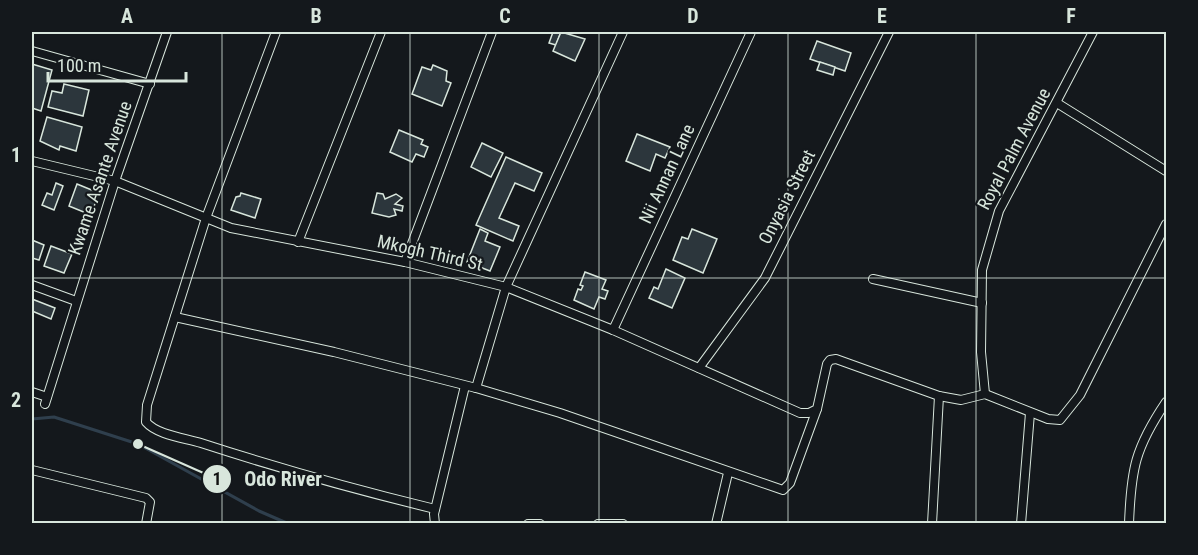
<svg xmlns="http://www.w3.org/2000/svg" width="1198" height="555" viewBox="0 0 1198 555" font-family="'Roboto Condensed',sans-serif">
<rect width="100%" height="100%" fill="#14181c"/>
<g fill="none" stroke-linecap="round" stroke-linejoin="round">
<!-- stream -->
<polyline stroke="#2f3f4d" stroke-width="3" points="32,419 54,417 138,444 259,511 289,524"/>
</g>
<!-- building -->
<g fill="#2c363c" stroke="#d8e6dc" stroke-width="1.5">
<polygon points="553,32 561,32 556,45 549,43"/>
<polygon points="561,32 585,39 575,61 553,51"/>
<polygon points="817,41 851,53 845,71 810,59"/>
<polygon points="820,62 835,67 833,75 817,70"/>
<polygon points="32,64 52,70 41,111 32,108"/>
<polygon points="433,65 447,71 446,81 451,83 442,106 412,94 422,67 431,70"/>
<polygon points="64,84 89,90 83,116 48,107 52,91 62,93"/>
<polygon points="47,117 82,127 76,151 60,146 59,150 40,141"/>
<polygon points="399,130 423,140 421,144 428,147 424,157 416,154 412,162 390,152"/>
<polygon points="637,134 670,147 665,158 656,154 650,171 626,161"/>
<polygon points="482,143 503,153 491,177 471,167"/>
<polygon points="506,157 542,173 534,191 515,183 499,218 519,226 513,241 476,225"/>
<polygon points="56,183 63,186 54,210 42,205 47,193 52,195"/>
<polygon points="77,184 99,193 91,215 69,206"/>
<polygon points="241,193 261,199 255,218 231,210 236,197 240,196"/>
<polygon points="377,193 383,194 385,199 396,194 402,198 395,204 403,206 402,211 394,209 396,215 389,217 372,213"/>
<polygon points="480,229 488,233 485,241 500,247 490,271 467,262"/>
<polygon points="692,229 717,239 703,273 673,260 682,237 688,239"/>
<polygon points="32,240 44,245 39,260 32,258"/>
<polygon points="51,246 72,254 64,273 44,266"/>
<polygon points="666,269 685,278 672,308 649,298 654,287 658,289"/>
<polygon points="585,272 606,280 602,289 608,291 605,299 599,297 594,309 574,300 578,289 581,290 583,286 580,285"/>
<polygon points="32,299 55,308 51,319 32,311"/>
</g>
<g fill="none" stroke-linecap="round" stroke-linejoin="round">
<!-- minor casing -->
<g stroke="#d8e6dc" stroke-width="10">
<g id="minor">
<path d="M276,32L206,218L147,405L146,422C157,435 185,438 201,443C278,468 357,490 435,509"/>
<polyline points="32,51 150,84"/>
<polyline points="1057,103 1166,171"/>
<polyline points="32,161 115,181 231,228 405,262 506,287 613,330 800,413 809,413 817,409 827,364 830,360 836,359 939,396 961,400 985,394 1048,419 1060,420 1080,395 1166,224"/>
<polyline points="298,242 381,32"/>
<polyline points="405,262 492,32"/>
<polyline points="873,279 982,303"/>
<polyline points="32,285 76,301"/>
<polyline points="175,317 334,352 476,388 560,413 783,490 790,483 817,409"/>
<polyline points="613,330 751,32"/>
<polyline points="699,368 765,278 889,32"/>
<polyline points="476,388 506,287 623,32"/>
<polyline points="32,392 47,397"/>
<polyline points="985,394 981,352 982,270 999,211 1093,32"/>
<polyline points="45,404 115,181 167,32"/>
<polyline points="32,470 146,498 150,502 146,524"/>
<polyline points="435,524 434,514 465,386"/>
<polyline points="528,524 540,524"/>
<polyline points="598,524 623,524"/>
<polyline points="716,524 728,473"/>
<polyline points="932,524 939,396"/>
<polyline points="1021,524 1030,413"/>
<path d="M1129,524C1131,469 1135,448 1166,402"/>
</g>
</g>
<!-- minor -->
<use href="#minor" stroke="#14181c" stroke-width="8"/>
</g>
<!-- grid -->
<path fill="none" stroke="#d8e6dc" stroke-width="1.5" stroke-opacity="0.55" d="M222,32V524M410,32V524M599,32V524M788,32V524M976,32V524M32,278H1166"/>
<g text-anchor="middle" stroke-width="4.5" stroke-linejoin="round" paint-order="stroke">
<!-- street labels -->
<g font-size="18" fill="#d8e6dc" stroke="#14181c">
<text transform="translate(1014 149) rotate(-62)" y="6">Royal Palm Avenue</text>
<text transform="translate(667 174) rotate(-65)" y="6">Nii Annan Lane</text>
<text transform="translate(100 178) rotate(-71)" y="6">Kwame Asante Avenue</text>
<text transform="translate(787 197) rotate(-63)" y="6">Onyasia Street</text>
<text transform="translate(430 253) rotate(13)" y="6">Mkogh Third St</text>
</g>
</g>
<!-- callouts -->
<path fill="none" stroke="#d8e6dc" stroke-width="2" d="M138 444L217 479"/>
<g fill="#d8e6dc" stroke="#14181c" stroke-width="2">
<circle cx="138" cy="444" r="6"/>
<circle cx="217" cy="479" r="15"/>
</g>
<g font-size="18" text-anchor="middle" font-weight="bold" fill="#111">
<text x="217" y="485">1</text>
</g>
<g font-size="20" text-anchor="middle" font-weight="bold" fill="#d8e6dc" stroke="#14181c" stroke-width="4.5" stroke-linejoin="round" paint-order="stroke">
<text x="283" y="486">Odo River</text>
</g>
<!-- border -->
<rect width="1198" height="555" fill="none" stroke="#14181c" stroke-width="66"/>
<!-- scale -->
<path d="M48 72v9h138v-9" fill="none" stroke="#d8e6dc" stroke-width="3"/>
<text x="57" y="72" font-size="18" fill="#d8e6dc" stroke="#14181c" stroke-width="4.5" paint-order="stroke">100 m</text>
<rect x="33" y="33" width="1132" height="489" fill="none" stroke="#d8e6dc" stroke-width="2"/>
<g font-size="20" text-anchor="middle" font-weight="bold" fill="#d8e6dc">
<text x="127" y="23">A</text>
<text x="316" y="23">B</text>
<text x="505" y="23">C</text>
<text x="693" y="23">D</text>
<text x="882" y="23">E</text>
<text x="1071" y="23">F</text>
<text x="16" y="162">1</text>
<text x="16" y="407">2</text>
</g>
</svg>
